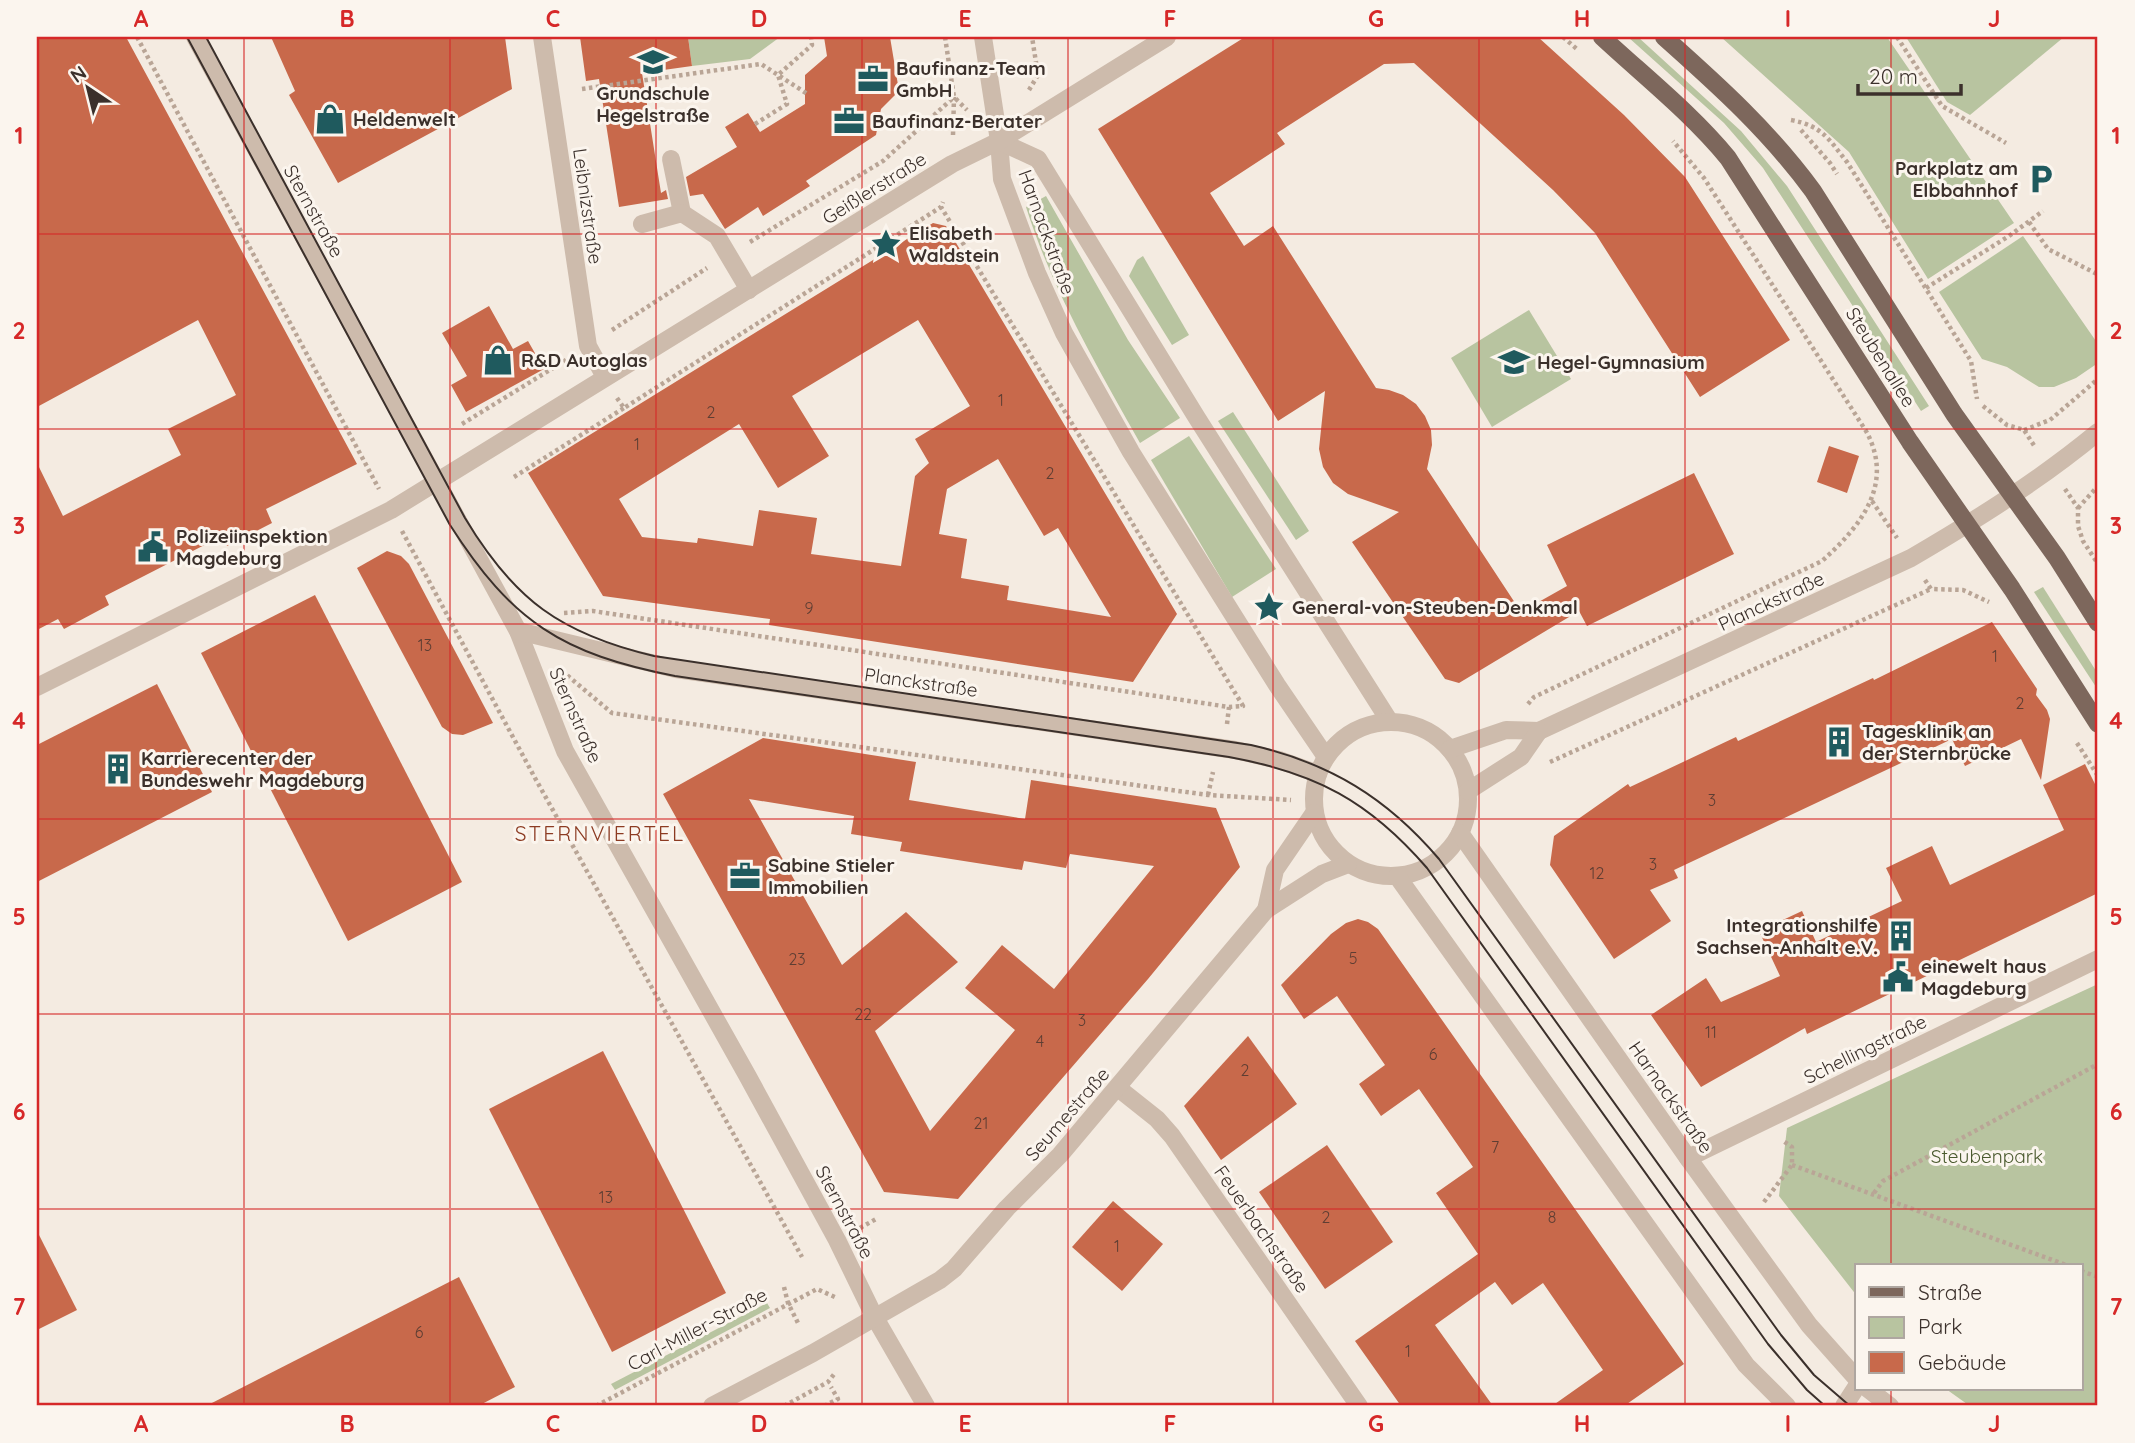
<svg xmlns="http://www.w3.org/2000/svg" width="2135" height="1443" viewBox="0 0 2135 1443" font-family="Quicksand,sans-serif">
<rect width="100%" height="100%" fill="#f4ebe1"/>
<!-- green -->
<g fill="#b8c4a0">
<polygon points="688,37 780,37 750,59 692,66"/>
<polygon points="1628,37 1638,37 1741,131 1787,186 1929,406 1921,411 1763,168 1724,123"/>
<polygon points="1721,37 1887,37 2014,223 1928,279 1849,152"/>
<polygon points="1906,37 2064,37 1970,115 1947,102"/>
<path d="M1046,196L1128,340L1180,418L1140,443C1097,366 1053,292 1026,207Z"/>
<polygon points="2023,236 2098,344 2098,363 2076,378 2054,387 2039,387 2007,367 1982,359 1939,292"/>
<polygon points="1143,256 1189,335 1172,345 1129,276 1137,260"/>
<polygon points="1529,310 1571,379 1492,427 1451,358"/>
<polygon points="1233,412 1309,531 1296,540 1218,421"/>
<polygon points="1189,436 1276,569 1232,597 1151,460"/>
<polygon points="2043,587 2098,674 2098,690 2034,592"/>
<polygon points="2098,984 2098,1406 1975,1406 1967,1404 1946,1389 2081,1389 2081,1266 1857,1266 1857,1296 1779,1196 1787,1128"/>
<polygon points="767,1303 770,1308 615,1390 611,1384"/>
</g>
<!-- building -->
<g fill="#c8694b" fill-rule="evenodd">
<polygon points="37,37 126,37 357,464 266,509 272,523 227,546 222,536 105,596 109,605 64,629 58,619 37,630 37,463 63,516 181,455 168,429 236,395 198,320 37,407"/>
<polygon points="271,37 505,37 512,89 338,183 289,95 295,91"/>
<polygon points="580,37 688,37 692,66 642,73 661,193 666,190 668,199 619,207 599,79 586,81"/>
<polygon points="824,37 890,37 899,91 881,109 876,135 806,181 810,186 763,216 758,207 725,229 703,194 690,196 686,177 737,147 725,127 748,113 760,132 805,104 805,75 827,56"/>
<polygon points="1245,37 1538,37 1624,115 1685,177 1790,340 1700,397 1595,233 1553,190 1414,63 1384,64 1277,133 1285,144 1210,193 1244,246 1273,226 1376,388 1389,390 1403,395 1416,404 1425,416 1431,430 1432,445 1427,469 1521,612 1567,586 1547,545 1694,473 1734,554 1587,626 1579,611 1459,683 1445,679 1352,542 1399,512 1348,494 1333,483 1323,467 1319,449 1325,391 1278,421 1098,129"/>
<path d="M933,223L946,226L1177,614L1133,682L769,625L770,619L603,596L528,473ZM918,320L970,406L915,439L929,463L915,476L901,566L811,554L817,518L759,510L753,546L698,538L697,543L642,537L619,499L739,424L778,488L829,456L792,396ZM998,459L1044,536L1058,528L1111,617L1007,600L1009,586L961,578L967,539L939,534L947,489Z"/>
<polygon points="489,306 513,349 528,341 544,369 466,412 451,385 467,376 442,333"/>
<polygon points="1829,446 1859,456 1847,493 1817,482"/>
<polygon points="387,551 401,556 409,564 493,723 463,735 452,734 442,727 357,568"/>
<polygon points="315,595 462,882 348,941 201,653"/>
<polygon points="1992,622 2037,689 2036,695 2047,710 2050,719 2041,780 2021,739 1965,766 1952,739 1674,870 1678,878 1650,890 1671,921 1614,959 1550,865 1554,836 1628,784 1630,787 1736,737 1738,741 1873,678 1874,680"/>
<polygon points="157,684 212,792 37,882 37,745"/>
<path d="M763,738L916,762L909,800L1025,819L1031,780L1216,808L1240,867L1148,979L958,1199L884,1192L663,794ZM749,799L854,816L851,834L902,842L900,851L1022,870L1024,861L1066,868L1070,854L1154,866L1054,989L1002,945L985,965L965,988L1015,1030L930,1131L875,1031L958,962L906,912L842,965Z"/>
<polygon points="2085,764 2098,790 2098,893 1807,1034 1805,1028 1701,1087 1651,1015 1706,978 1721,1002 1780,976 1759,931 1802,911 1816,942 1902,901 1886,868 1932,846 1950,885 2064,830 2043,785"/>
<polygon points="1358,919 1368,922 1378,929 1684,1364 1624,1406 1552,1406 1603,1370 1543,1283 1512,1305 1495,1282 1435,1325 1493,1406 1401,1406 1355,1341 1478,1254 1436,1193 1473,1167 1419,1089 1381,1116 1359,1084 1385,1065 1337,996 1304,1019 1281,985 1331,934 1346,923"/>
<polygon points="1248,1036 1297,1104 1221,1160 1184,1106"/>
<polygon points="603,1051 726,1293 612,1352 489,1109"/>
<polygon points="1327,1145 1393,1242 1325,1289 1259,1192"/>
<polygon points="1113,1201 1163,1244 1122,1291 1072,1247"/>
<polygon points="37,1231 77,1310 37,1330"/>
<polygon points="459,1277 515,1387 478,1406 206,1406"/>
</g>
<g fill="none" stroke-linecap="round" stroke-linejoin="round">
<!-- path -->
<g stroke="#b9a596" stroke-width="4.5" stroke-dasharray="3.5 3.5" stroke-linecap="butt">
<polyline points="137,37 379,489"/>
<polyline points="945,37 954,97 967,110"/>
<polyline points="1563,37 1578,50"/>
<polyline points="1897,37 1942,106 2006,143"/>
<polyline points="582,89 761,64 809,95"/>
<polyline points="1029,90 1038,75 1032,37"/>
<path d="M1791,120C1822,126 1828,138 1847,162L1971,361L1977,399"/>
<polyline points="755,124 787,104 778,75 812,45 811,37"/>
<polyline points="1801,130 1830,163 1837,174"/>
<polyline points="953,135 954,97"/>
<polyline points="2029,222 2048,249 2097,274"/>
<polyline points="750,242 883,161 953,98"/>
<polyline points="1926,288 2009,236 2043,211"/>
<polyline points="612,330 707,268"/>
<polyline points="617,398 624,408 941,207"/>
<polyline points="1983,406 2007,425 2024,430 2035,447"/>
<polyline points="462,424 566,360"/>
<polyline points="2024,430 2050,420 2098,379"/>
<polyline points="514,477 624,408"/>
<polyline points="2065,489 2078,508 2078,526 2083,541 2098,564"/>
<polyline points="1872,501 1897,538"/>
<polyline points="2078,508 2098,486"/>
<polyline points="402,531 535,778 802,1257"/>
<polyline points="1925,580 1931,589 1963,590 1989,602"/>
<polyline points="564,613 593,611 1229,707 1243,706 941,207 943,202"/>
<polyline points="562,671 612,713 1208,795 1291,800"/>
<path d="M1528,704L1534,697L1822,561C1861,526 1895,484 1866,431L1704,178L1673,141"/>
<polyline points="1227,724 1229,707"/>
<polyline points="2077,743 2098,776"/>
<polyline points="1550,762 1931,589"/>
<polyline points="1208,795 1213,772"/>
<polyline points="1792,1165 2069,1266"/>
<polyline points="1874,1193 1883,1181 2098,1064"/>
<polyline points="1764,1202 1792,1165 1792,1147 1782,1140"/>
<polyline points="860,1228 876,1219"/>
<polyline points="2081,1271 2098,1277"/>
<polyline points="784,1287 788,1303 798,1323"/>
<polyline points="596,1406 817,1289 837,1298"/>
<polyline points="784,1406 828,1382 835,1373"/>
<polyline points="824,1406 838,1399 831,1387"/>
</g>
<!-- minor -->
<g stroke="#cdbbac" stroke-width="18">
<polyline points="195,37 518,631 565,751 747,1075 837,1240 874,1316 926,1406"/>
<polyline points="542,37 588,346 605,377"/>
<polyline points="983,37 999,141 1002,179 1037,273 1064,333 1131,452 1277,685 1326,757"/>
<polyline points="999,141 1038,159 1197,418 1390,722"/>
<polyline points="671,159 682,213"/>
<polyline points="642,224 682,213 717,236 749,290"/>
<polyline points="518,631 676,669 1235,750 1279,760 1318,774"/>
<polyline points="37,687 391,510 952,164 999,141 1167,37"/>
<circle cx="1391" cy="799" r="77"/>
<path d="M1450,749L1506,730L1539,731L1911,558C1976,520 2040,480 2098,432"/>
<polyline points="1468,791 1521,757 1539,731"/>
<polyline points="1460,833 1688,1158 1809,1325 1857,1379"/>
<polyline points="1397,876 1746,1365 1787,1406"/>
<polyline points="1266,910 1275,870 1314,813"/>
<polyline points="1118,1088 1157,1119 1172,1136 1359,1406"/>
<polyline points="1688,1158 2098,959"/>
<polyline points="1868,1389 1890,1406"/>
<polyline points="712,1406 813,1353 940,1280 954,1269 1007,1208 1060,1155 1266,910 1322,874 1348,864"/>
<polyline points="1844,1406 1857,1386"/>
</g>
<!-- major -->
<g stroke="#7d675c" stroke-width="18">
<path d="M1602,37C1644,76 1691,113 1728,158L1910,442L2012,589L2098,724"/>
<path d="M1664,37C1719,86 1769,131 1813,191L1954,414L2057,558L2098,623"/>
</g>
<!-- tram -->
<g stroke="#3b302b" stroke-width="2">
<path d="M187,37L450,525C512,622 562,654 675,676L1229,757C1316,773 1369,801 1427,868L1768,1344L1807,1390L1825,1406"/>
<path d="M206,37L465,518C514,600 561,634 654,656L1251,745C1330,763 1387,798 1439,859L1781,1335L1814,1375L1850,1406"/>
</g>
</g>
<!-- grid -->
<path fill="none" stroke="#d62828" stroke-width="2" stroke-opacity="0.55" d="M244,37V1406M450,37V1406M656,37V1406M862,37V1406M1068,37V1406M1273,37V1406M1479,37V1406M1685,37V1406M1891,37V1266M37,234H2098M37,429H2098M37,624H2098M37,819H2098M37,1014H2098M37,1209H2098M1891,1389V1406"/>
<!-- icons -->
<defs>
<g id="school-bare" transform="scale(2.415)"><path d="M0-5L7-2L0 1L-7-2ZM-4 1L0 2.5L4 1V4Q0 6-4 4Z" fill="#1f5a5e" stroke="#fbf5ee" stroke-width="2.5" paint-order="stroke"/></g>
<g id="office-bare" transform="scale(2.415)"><path d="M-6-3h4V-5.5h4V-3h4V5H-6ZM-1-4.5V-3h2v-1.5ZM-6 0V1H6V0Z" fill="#1f5a5e" stroke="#fbf5ee" stroke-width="2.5" paint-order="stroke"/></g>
<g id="shop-bare" transform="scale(2.415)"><path d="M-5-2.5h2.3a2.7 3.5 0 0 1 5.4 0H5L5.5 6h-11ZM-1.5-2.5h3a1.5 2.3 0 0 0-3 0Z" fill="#1f5a5e" stroke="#fbf5ee" stroke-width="2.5" paint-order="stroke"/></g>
<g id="parking-bare" transform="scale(2.415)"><path d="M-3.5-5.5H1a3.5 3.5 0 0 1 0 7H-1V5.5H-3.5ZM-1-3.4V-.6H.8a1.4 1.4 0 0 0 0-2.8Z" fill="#1f5a5e" stroke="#fbf5ee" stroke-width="2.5" paint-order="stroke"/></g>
<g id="sight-bare" transform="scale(2.415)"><path d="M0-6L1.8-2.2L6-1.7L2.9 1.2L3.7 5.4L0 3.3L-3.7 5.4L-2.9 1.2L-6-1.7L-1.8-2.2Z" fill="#1f5a5e" stroke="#fbf5ee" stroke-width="2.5" paint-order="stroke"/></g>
<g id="civic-bare" transform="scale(2.415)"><path d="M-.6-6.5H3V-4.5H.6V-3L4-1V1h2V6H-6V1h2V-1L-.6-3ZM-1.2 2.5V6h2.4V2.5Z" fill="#1f5a5e" stroke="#fbf5ee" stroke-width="2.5" paint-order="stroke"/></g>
<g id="building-bare" transform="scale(2.415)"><path d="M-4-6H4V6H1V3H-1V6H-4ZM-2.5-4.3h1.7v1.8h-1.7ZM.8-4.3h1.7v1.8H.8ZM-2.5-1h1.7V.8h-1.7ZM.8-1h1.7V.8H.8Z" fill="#1f5a5e" stroke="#fbf5ee" stroke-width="2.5" paint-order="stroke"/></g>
</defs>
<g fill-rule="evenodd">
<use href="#school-bare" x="653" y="62"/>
<use href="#office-bare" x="873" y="79"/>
<use href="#shop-bare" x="330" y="119"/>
<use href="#office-bare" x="849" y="121"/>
<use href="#parking-bare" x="2041" y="179"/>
<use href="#sight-bare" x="886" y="244"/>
<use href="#shop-bare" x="498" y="360"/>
<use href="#school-bare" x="1514" y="362"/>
<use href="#civic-bare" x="153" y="547"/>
<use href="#sight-bare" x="1269" y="607"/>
<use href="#building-bare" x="1839" y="742"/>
<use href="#building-bare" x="118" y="769"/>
<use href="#office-bare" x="745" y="876"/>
<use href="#building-bare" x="1901" y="936"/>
<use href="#civic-bare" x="1898" y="977"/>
</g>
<g text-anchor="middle" stroke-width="6" stroke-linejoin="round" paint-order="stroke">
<!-- number labels -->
<g font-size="16" fill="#5e3e33">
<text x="1001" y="406">1</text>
<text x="711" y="418">2</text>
<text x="637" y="450">1</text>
<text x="1050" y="479">2</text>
<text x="809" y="614">9</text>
<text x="425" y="651">13</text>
<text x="1995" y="662">1</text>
<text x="2020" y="709">2</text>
<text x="1712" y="806">3</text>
<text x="1653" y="870">3</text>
<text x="1597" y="879">12</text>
<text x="1353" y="964">5</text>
<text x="797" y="965">23</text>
<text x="863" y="1020">22</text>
<text x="1082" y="1026">3</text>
<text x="1711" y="1038">11</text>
<text x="1040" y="1047">4</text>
<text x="1433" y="1060">6</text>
<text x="1245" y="1076">2</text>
<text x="981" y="1129">21</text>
<text x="1495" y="1153">7</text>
<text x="606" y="1203">13</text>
<text x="1326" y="1223">2</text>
<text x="1552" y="1223">8</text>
<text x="1117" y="1252">1</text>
<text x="419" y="1338">6</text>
<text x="1408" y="1357">1</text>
</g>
<!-- poi labels -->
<g font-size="19" font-weight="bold" fill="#3b302b" stroke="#fbf5ee" text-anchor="start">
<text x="896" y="75">Baufinanz-Team<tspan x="896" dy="22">GmbH</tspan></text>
<text x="653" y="100" text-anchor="middle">Grundschule<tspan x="653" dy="22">Hegelstraße</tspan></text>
<text x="353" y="126">Heldenwelt</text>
<text x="872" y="128">Baufinanz-Berater</text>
<text x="2018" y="175" text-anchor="end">Parkplatz am<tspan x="2018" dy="22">Elbbahnhof</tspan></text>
<text x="909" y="240">Elisabeth<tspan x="909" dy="22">Waldstein</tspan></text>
<text x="521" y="367">R&amp;D Autoglas</text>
<text x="1537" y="369">Hegel-Gymnasium</text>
<text x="176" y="543">Polizeiinspektion<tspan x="176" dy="22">Magdeburg</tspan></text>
<text x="1292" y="614">General-von-Steuben-Denkmal</text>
<text x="1862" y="738">Tagesklinik an<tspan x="1862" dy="22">der Sternbrücke</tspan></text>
<text x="141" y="765">Karrierecenter der<tspan x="141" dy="22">Bundeswehr Magdeburg</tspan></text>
<text x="768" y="872">Sabine Stieler<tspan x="768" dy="22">Immobilien</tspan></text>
<text x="1878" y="932" text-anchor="end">Integrationshilfe<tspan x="1878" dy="22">Sachsen-Anhalt e.V.</tspan></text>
<text x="1921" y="973">einewelt haus<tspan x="1921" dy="22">Magdeburg</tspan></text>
</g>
<!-- street labels -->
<g font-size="19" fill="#3b302b" stroke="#fbf5ee">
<text transform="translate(874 188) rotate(-32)" y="7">Geißlerstraße</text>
<text transform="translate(588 206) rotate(82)" y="7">Leibnizstraße</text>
<text transform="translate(314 211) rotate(61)" y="7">Sternstraße</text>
<text transform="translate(1047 232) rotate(70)" y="7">Harnackstraße</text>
<text transform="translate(1881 357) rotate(58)" y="7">Steubenallee</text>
<text transform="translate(1771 601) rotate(-25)" y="7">Planckstraße</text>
<text transform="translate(921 682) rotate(8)" y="7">Planckstraße</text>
<text transform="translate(576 715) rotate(66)" y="7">Sternstraße</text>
<text transform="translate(1865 1049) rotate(-26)" y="7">Schellingstraße</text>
<text transform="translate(1671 1097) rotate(55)" y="7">Harnackstraße</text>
<text transform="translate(1067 1114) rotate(-49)" y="7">Seumestraße</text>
<text transform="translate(845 1212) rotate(62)" y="7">Sternstraße</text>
<text transform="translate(1262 1229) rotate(55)" y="7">Feuerbachstraße</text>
<text transform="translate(697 1329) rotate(-28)" y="7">Carl-Miller-Straße</text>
</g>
<!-- park labels -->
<g font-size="19" fill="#4a5a2e" stroke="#fbf5ee">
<text x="1987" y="1163">Steubenpark</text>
</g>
<!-- neighbourhood labels -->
<g font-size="21" letter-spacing="2" fill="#8c3b22" stroke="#fbf5ee">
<text x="600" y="841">STERNVIERTEL</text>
</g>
</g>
<!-- border -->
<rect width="2135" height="1443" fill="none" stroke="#fbf5ee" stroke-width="77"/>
<!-- legend -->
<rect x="1855" y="1264" width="228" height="126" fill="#fbf5ee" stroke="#aea6a0" stroke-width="2"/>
<rect x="1869" y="1287" width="35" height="10" fill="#7d675c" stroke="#aea6a0" stroke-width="2"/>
<text x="1918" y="1300" font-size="21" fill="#3b302b">Straße</text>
<rect x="1869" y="1317" width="35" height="21" fill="#b8c4a0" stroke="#aea6a0" stroke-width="2"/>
<text x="1918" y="1334" font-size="21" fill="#3b302b">Park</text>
<rect x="1869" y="1352" width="35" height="21" fill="#c8694b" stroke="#aea6a0" stroke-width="2"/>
<text x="1918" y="1370" font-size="21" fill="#3b302b">Gebäude</text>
<!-- north arrow -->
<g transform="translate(88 88) rotate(325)" stroke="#fbf5ee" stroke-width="5" paint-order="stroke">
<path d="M0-5L12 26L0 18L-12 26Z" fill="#3b302b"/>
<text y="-10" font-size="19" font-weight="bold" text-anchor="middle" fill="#3b302b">N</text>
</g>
<!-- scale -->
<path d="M1858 84v10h103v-10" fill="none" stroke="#3b302b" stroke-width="3.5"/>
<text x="1869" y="84" font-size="21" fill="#3b302b" stroke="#fbf5ee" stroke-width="5" paint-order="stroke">20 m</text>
<rect x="38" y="38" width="2058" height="1366" fill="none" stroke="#d62828" stroke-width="2.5"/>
<g font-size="23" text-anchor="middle" font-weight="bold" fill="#d62828">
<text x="141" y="27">A</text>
<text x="347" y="27">B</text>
<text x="553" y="27">C</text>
<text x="759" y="27">D</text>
<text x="965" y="27">E</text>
<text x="1170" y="27">F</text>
<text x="1376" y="27">G</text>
<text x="1582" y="27">H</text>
<text x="1788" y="27">I</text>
<text x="1994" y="27">J</text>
<text x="19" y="144">1</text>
<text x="2116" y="144">1</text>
<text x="19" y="339">2</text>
<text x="2116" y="339">2</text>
<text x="19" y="534">3</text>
<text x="2116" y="534">3</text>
<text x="19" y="729">4</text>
<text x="2116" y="729">4</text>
<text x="19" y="925">5</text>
<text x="2116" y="925">5</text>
<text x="19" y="1120">6</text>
<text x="2116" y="1120">6</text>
<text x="19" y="1315">7</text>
<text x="2116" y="1315">7</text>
<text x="141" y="1432">A</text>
<text x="347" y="1432">B</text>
<text x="553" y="1432">C</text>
<text x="759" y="1432">D</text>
<text x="965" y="1432">E</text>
<text x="1170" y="1432">F</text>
<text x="1376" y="1432">G</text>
<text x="1582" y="1432">H</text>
<text x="1788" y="1432">I</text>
<text x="1994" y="1432">J</text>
</g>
</svg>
